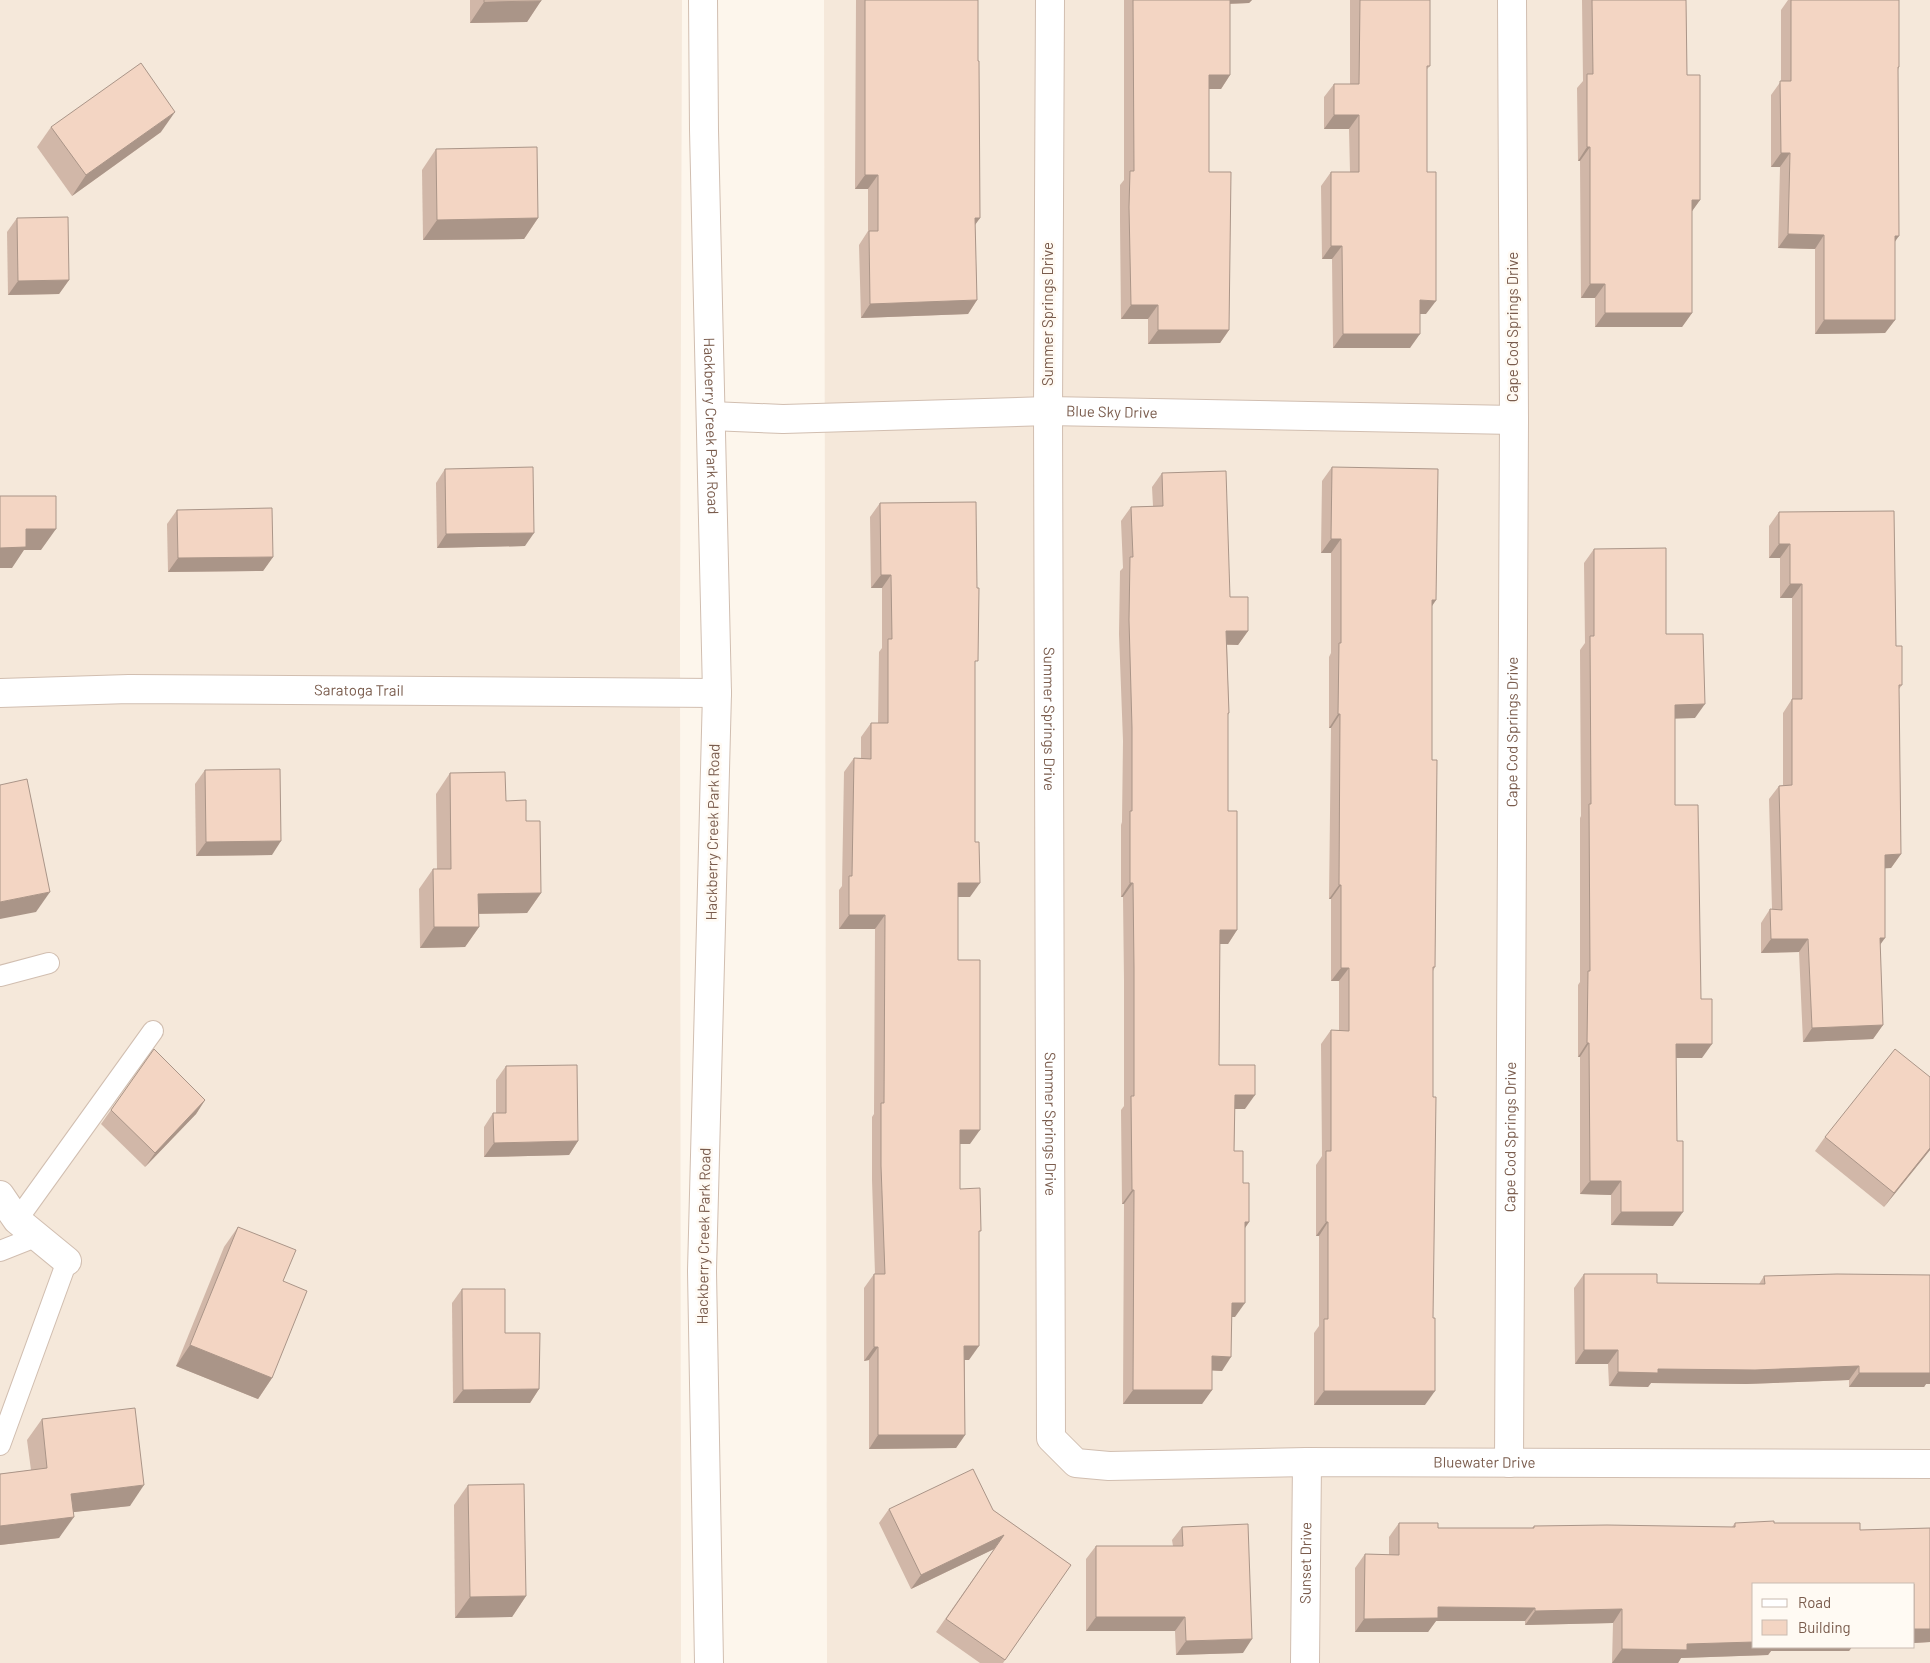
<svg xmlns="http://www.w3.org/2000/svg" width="1930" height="1663" viewBox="0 0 1930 1663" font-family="Barlow,sans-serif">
<rect width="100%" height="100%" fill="#fdf6ec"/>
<!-- residential -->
<g fill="#f5e8da" fill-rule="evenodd">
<polygon points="0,0 682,0 680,635 681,1663 0,1663"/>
<path d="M824,0H1930V1663H827ZM1754,1584H1914V1647H1754Z"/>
</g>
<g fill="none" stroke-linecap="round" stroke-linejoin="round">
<!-- service casing -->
<g stroke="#d1beb0" stroke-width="22">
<g id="service">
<polyline points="0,976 49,963"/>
<polyline points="17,1220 153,1031"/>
<polyline points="0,1251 38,1236"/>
<polyline points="0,1445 67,1261"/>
</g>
</g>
<!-- minor casing -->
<g stroke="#d1beb0" stroke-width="30">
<g id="minor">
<path id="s1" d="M703,0L704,130L717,693L702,1271L709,1663"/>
<path id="s2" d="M1050,0L1048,411L1051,1438L1076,1463L1109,1466L1307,1462L1930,1464"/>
<path id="s3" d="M711,416L783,419L1048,411L1514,420"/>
<path id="s4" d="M0,693L129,689L717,693"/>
<polyline points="0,1195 17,1220 67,1261"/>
<path id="s5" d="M1509,1463L1514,420L1512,0"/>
<path id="s6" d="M1305,1663L1307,1462"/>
</g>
</g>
<!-- service -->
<use href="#service" stroke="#fff" stroke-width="20"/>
<!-- minor -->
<use href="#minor" stroke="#fff" stroke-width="28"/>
</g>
<!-- wall -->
<g fill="#d1b7a8">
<polygon points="470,0 541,0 527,22 470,23"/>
<polygon points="856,0 978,0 978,61 980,218 975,224 977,300 968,314 861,318 859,245 868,231 868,189 855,189"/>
<polygon points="1124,0 1252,0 1249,3 1230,4 1230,75 1221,89 1209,89 1209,172 1229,330 1220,343 1148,344 1148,319 1121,319 1120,221 1120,185 1124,180"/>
<polygon points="1350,0 1430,0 1430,66 1427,69 1426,314 1420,314 1410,348 1333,348 1332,259 1322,259 1321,186 1331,172 1350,172 1349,129 1324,129 1324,97 1334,84 1350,84"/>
<polygon points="1582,0 1686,0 1687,75 1700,200 1692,211 1692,313 1682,327 1595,327 1595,298 1581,298 1580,161 1578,161 1577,88 1583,81"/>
<polygon points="1788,0 1899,0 1899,67 1898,70 1895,242 1895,320 1885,333 1815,334 1815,249 1778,248 1780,167 1771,167 1771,95 1781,81 1781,10"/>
<polygon points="51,127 161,132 72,196 37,147"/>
<polygon points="436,149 538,218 524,239 423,240 422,170"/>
<polygon points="17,218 69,280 59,294 8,295 7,232"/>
<polygon points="1332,467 1436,600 1432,606 1432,760 1435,967 1433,971 1425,1405 1314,1405 1314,1333 1319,1326 1319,1236 1316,1236 1316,1165 1322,1156 1321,1044 1331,1030 1339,1030 1339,981 1331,981 1331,899 1329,899 1331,728 1329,728 1329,657 1331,653 1331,553 1321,553 1322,481"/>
<polygon points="445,469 525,546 437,548 436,483"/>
<polygon points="1162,473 1230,597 1248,631 1238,645 1227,645 1229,713 1228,715 1228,811 1237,930 1228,944 1220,944 1219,1065 1245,1109 1235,1109 1234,1151 1243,1183 1249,1222 1245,1228 1235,1317 1232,1317 1222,1371 1212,1370 1212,1390 1202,1404 1123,1404 1124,1204 1122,1204 1121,1110 1124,1106 1124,981 1123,897 1121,897 1121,825 1122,822 1123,741 1119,634 1120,571 1123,568 1121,521 1131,507 1153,506 1152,487"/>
<polygon points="880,503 975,665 970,897 958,897 958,960 970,1144 960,1144 960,1189 979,1234 969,1360 965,1360 965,1435 956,1448 869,1449 869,1360 864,1361 864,1288 874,1274 875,1274 872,1180 872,1117 874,1114 875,929 839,929 839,890 842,886 844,772 854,758 861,758 861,737 871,723 878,723 879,652 882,648 882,588 871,588 870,517"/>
<polygon points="177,510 273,557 263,571 168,572 167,524"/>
<polygon points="1779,512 1896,646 1902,685 1899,689 1901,854 1891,868 1885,868 1880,945 1883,1025 1873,1039 1803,1042 1799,952 1761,953 1761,923 1770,909 1772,909 1769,799 1779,786 1783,785 1783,713 1792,699 1792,598 1780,598 1780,558 1769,558 1769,526"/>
<polygon points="1594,549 1666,634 1695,718 1675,718 1675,805 1702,1058 1676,1058 1673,1226 1611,1225 1611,1195 1580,1194 1580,1057 1578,1057 1578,985 1580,982 1580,818 1581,816 1580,650 1585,643 1584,563"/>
<polygon points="205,770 272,855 196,856 195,784"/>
<polygon points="450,773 506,801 526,821 541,893 527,913 479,914 479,927 465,947 420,948 419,889 433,869 437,869 436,794"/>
<polygon points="154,1049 205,1100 196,1114 145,1167 101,1124"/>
<polygon points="506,1066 578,1141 569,1155 484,1157 484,1127 493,1113 496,1113 496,1080"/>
<polygon points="1825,1137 1930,1150 1884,1207 1815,1151"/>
<polygon points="238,1227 283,1281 272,1378 258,1399 176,1366 224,1247"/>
<polygon points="1584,1274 1657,1283 1759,1284 1764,1276 1926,1384 1924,1387 1849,1387 1849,1380 1746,1384 1651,1383 1648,1387 1609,1386 1608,1364 1575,1364 1574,1288"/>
<polygon points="462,1289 505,1333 539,1389 530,1403 453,1403 452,1303"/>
<polygon points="42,1419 130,1506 73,1512 59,1538 0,1545 0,1474 31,1470 27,1440"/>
<polygon points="468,1485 526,1596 512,1617 455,1618 454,1505"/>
<polygon points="889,1509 993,1510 1071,1565 1003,1663 980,1663 936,1632 994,1549 911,1589 879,1523"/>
<polygon points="1399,1523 1438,1528 1532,1528 1534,1526 1732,1527 1735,1523 1774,1523 1860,1530 1930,1528 1930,1642 1914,1643 1914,1584 1754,1647 1852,1647 1849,1651 1771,1651 1768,1655 1681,1658 1678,1663 1612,1663 1613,1623 1525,1625 1525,1621 1436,1621 1428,1632 1355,1632 1355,1568 1365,1554 1389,1555 1389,1537"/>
<polygon points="1182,1527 1243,1653 1176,1655 1175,1631 1086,1631 1086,1559 1096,1546 1173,1546 1172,1540"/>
</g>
<!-- shaded-wall -->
<g fill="#aa9588">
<polygon points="1223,0 1252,0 1249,3 1221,4"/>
<polygon points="541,1 527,22 470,23 484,2"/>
<polygon points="1209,75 1230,75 1221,89 1199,89"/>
<polygon points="175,112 161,132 72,196 86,175"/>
<polygon points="1334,115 1359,115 1349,129 1324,129"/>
<polygon points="1587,147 1590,147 1580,161 1578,161"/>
<polygon points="1781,153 1790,153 1780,167 1771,167"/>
<polygon points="865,175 878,175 868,189 855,189"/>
<polygon points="1692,200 1700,200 1690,214"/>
<polygon points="538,218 524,239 423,240 437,220"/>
<polygon points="975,218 980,218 970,232"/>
<polygon points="1788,234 1824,235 1815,249 1778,248"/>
<polygon points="1895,236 1899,236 1889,250"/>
<polygon points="1331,246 1342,246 1332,259 1322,259"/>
<polygon points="69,280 59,294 8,295 18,281"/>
<polygon points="1590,284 1605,284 1595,298 1581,298"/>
<polygon points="977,300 968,314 861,318 870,304"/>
<polygon points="1420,300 1436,301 1426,314 1410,314"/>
<polygon points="1131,305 1158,305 1148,319 1121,319"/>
<polygon points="1605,313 1692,313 1682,327 1595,327"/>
<polygon points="1824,320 1895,320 1885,333 1815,334"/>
<polygon points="1158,330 1229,330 1220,343 1148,344"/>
<polygon points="1343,334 1420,334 1410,348 1333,348"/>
<polygon points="26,529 56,529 41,550 24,550 12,568 0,568 0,548"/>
<polygon points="534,533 525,546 437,548 446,534"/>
<polygon points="1331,539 1341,539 1331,553 1321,553"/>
<polygon points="1779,544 1790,544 1780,558 1769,558"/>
<polygon points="273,557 263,571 168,572 178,558"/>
<polygon points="881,575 891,575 882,588 871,588"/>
<polygon points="1790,584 1802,584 1792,598 1780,598"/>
<polygon points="1432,600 1436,600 1427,613"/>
<polygon points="1226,631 1248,631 1238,645 1217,644"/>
<polygon points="1705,704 1695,718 1665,719 1675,705"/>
<polygon points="1338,714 1340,714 1331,728 1329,728"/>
<polygon points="281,841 272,855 196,856 206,842"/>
<polygon points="1901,854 1891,868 1875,869 1885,855"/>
<polygon points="958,883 980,883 970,897 948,897"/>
<polygon points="1130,883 1133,883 1123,897 1121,897"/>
<polygon points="1339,885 1341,885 1331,899 1329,899"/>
<polygon points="50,892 36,912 0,919 0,902"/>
<polygon points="541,893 527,913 464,914 478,894"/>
<polygon points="849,915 885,915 875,929 839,929"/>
<polygon points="434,927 479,927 465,947 420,948"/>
<polygon points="1220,930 1237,930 1228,944 1211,944"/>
<polygon points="1880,938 1885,938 1875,952"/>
<polygon points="1771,939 1808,939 1799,952 1761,953"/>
<polygon points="1341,968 1349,968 1339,981 1331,981"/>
<polygon points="1883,1025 1873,1039 1803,1042 1812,1028"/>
<polygon points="1587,1043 1589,1043 1580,1057 1578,1057"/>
<polygon points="1676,1044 1712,1044 1702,1058 1666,1058"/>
<polygon points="1235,1095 1255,1095 1245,1109 1225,1109"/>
<polygon points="205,1100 196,1114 145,1167 155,1153"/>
<polygon points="960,1130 980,1130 970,1144 950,1144"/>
<polygon points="578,1141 569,1155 484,1157 494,1143"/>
<polygon points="1930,1148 1930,1150 1884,1207 1894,1193"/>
<polygon points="1590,1181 1621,1181 1611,1195 1580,1194"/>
<polygon points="1132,1190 1134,1190 1124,1204 1122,1204"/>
<polygon points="1621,1212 1683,1212 1673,1226 1611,1225"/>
<polygon points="1245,1222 1249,1222 1240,1235"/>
<polygon points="1326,1222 1328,1222 1319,1236 1316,1236"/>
<polygon points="1232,1303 1245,1303 1235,1317 1223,1317"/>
<polygon points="190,1345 272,1378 258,1399 176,1366"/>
<polygon points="964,1346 979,1346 969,1360 955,1360"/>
<polygon points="874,1347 878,1347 869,1360 864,1361"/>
<polygon points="1584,1350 1618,1350 1608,1364 1575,1364"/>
<polygon points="1212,1356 1231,1357 1222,1371 1202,1370"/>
<polygon points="1859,1366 1849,1380 1746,1384 1651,1383 1648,1387 1609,1386 1618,1372 1658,1369"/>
<polygon points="1859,1373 1930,1373 1930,1384 1926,1384 1924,1387 1849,1387"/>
<polygon points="539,1389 530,1403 453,1403 463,1390"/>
<polygon points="1133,1390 1212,1390 1202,1404 1123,1404"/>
<polygon points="1324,1391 1435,1391 1425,1405 1314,1405"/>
<polygon points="878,1435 965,1435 956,1448 869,1449"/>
<polygon points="144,1485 130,1506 56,1514 71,1494"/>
<polygon points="74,1517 59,1538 0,1545 0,1526"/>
<polygon points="1004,1535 994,1549 911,1589 921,1575"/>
<polygon points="526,1596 512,1617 455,1618 470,1597"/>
<polygon points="1438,1607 1535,1608 1525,1621 1436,1621 1428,1632 1355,1632 1364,1619"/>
<polygon points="1622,1609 1613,1623 1525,1625 1535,1611"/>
<polygon points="1096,1617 1185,1617 1175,1631 1086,1631"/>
<polygon points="1914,1629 1930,1629 1930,1642 1914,1643"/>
<polygon points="1252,1639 1243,1653 1176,1655 1186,1641"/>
<polygon points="1754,1642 1754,1647 1852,1647 1849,1651 1771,1651 1768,1655 1681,1658 1678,1663 1612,1663 1622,1649 1687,1644"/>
</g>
<!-- building -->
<g fill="#f3d5c3" stroke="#aa9588">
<polygon points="484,0 541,0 541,1 484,2"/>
<polygon points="865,0 978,0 978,61 979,61 980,218 975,218 977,300 870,304 869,231 878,231 878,175 865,175"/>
<polygon points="1133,0 1230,0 1230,75 1209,75 1209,172 1231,172 1229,330 1158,330 1158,305 1131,305 1129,207 1130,171 1134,171"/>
<polygon points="1360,0 1430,0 1430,66 1427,66 1427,172 1436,172 1436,301 1420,300 1420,334 1343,334 1342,246 1331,246 1331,172 1359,172 1359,115 1334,115 1334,84 1359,84"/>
<polygon points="1592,0 1686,0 1687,75 1700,75 1700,200 1692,200 1692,313 1605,313 1605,284 1590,284 1590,147 1587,147 1587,74 1593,74"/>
<polygon points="1791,0 1899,0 1899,67 1898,67 1899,236 1895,236 1895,320 1824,320 1824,235 1788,234 1790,153 1781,153 1780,81 1791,81"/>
<polygon points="141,63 175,112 86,175 51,127"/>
<polygon points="537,147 538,218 437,220 436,149"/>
<polygon points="68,217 69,280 18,281 17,218"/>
<polygon points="533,467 534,533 446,534 445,469"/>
<polygon points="1332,467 1438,469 1436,600 1432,600 1432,760 1437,760 1435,967 1433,967 1433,1097 1436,1097 1433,1318 1435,1318 1435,1391 1324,1391 1324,1319 1328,1319 1328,1222 1326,1222 1326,1151 1331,1151 1331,1030 1349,1031 1349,968 1341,968 1341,885 1339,885 1340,714 1338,714 1339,643 1341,643 1341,539 1331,539"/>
<polygon points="1226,471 1230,597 1248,597 1248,631 1226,631 1229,713 1228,713 1228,811 1237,811 1237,930 1220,930 1219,1065 1255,1065 1255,1095 1235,1095 1234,1151 1243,1151 1243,1183 1249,1183 1249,1222 1245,1222 1245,1303 1232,1303 1231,1357 1212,1356 1212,1390 1133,1390 1134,1190 1132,1190 1131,1096 1134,1096 1134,968 1133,883 1130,883 1130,811 1132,811 1132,728 1129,620 1130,557 1133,557 1131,507 1163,506 1162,473"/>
<polygon points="0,496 56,496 56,529 26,529 26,547 0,548"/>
<polygon points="976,502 977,588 979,588 978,661 975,661 975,842 979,842 980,883 958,883 958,960 980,960 980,1130 960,1130 960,1189 980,1188 981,1231 979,1231 979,1346 964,1346 965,1435 878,1435 878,1347 874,1347 874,1274 885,1274 881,1166 881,1103 884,1103 885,915 849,915 849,876 852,876 854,758 871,759 871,723 888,723 888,639 892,639 891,575 881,575 880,503"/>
<polygon points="272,508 273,557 178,558 177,510"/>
<polygon points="1894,511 1896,646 1902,646 1902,685 1899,685 1901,854 1885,855 1885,938 1880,938 1883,1025 1812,1028 1808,939 1771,939 1770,909 1782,910 1779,786 1792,785 1792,699 1802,699 1802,584 1790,584 1790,544 1779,544 1779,512"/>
<polygon points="1666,548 1666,634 1703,634 1705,704 1675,705 1675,805 1698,805 1701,999 1712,999 1712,1044 1676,1044 1677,1141 1683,1141 1683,1212 1621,1212 1621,1181 1590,1181 1589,1043 1587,1043 1588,971 1590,971 1589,804 1591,804 1590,636 1594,636 1594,549"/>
<polygon points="280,769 281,841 206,842 205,770"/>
<polygon points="505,772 506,801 526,800 526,821 540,821 541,893 478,894 479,927 434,927 433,869 451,869 450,773"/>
<polygon points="27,779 50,892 0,902 0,785"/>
<polygon points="154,1049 205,1100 155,1153 111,1110"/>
<polygon points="1895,1049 1930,1077 1930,1148 1894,1193 1825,1137"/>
<polygon points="577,1065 578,1141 494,1143 493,1113 506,1113 506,1066"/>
<polygon points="238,1227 296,1250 283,1281 307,1291 272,1378 190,1345"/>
<polygon points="1584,1274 1657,1274 1657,1283 1765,1284 1764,1276 1837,1274 1930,1275 1930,1373 1859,1373 1859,1366 1755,1370 1658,1369 1658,1373 1618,1372 1618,1350 1584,1350"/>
<polygon points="462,1289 505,1289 505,1333 540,1333 539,1389 463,1390"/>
<polygon points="135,1408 144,1485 71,1494 74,1517 0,1526 0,1474 47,1468 42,1419"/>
<polygon points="973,1469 993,1510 1071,1565 1005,1660 946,1619 1004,1535 921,1575 889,1509"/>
<polygon points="524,1484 526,1596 470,1597 468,1485"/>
<polygon points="1774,1521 1774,1523 1860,1523 1860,1530 1930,1528 1930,1629 1914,1629 1914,1584 1754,1584 1754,1642 1687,1644 1687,1650 1622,1649 1622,1609 1535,1611 1535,1608 1438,1607 1438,1618 1364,1619 1365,1554 1399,1555 1399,1523 1438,1523 1438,1528 1534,1528 1534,1526 1607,1525 1735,1527 1735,1523"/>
<polygon points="1248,1524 1252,1639 1186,1641 1185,1617 1096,1617 1096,1546 1183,1546 1182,1527"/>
</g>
<g text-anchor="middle" stroke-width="5" stroke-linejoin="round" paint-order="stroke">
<!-- street labels -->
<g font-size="15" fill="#7a5c4d" stroke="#fffaf3">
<text transform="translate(1048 314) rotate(-90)" y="5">Summer Springs Drive</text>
<text transform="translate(1513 327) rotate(-90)" y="5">Cape Cod Springs Drive</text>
<text dy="5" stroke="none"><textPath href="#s3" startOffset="401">Blue Sky Drive</textPath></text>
<text dy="5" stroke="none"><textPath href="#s1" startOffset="426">Hackberry Creek Park Road</textPath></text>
<text dy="5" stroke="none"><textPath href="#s4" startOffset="359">Saratoga Trail</textPath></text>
<text dy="5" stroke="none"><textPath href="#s2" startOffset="719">Summer Springs Drive</textPath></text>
<text dy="5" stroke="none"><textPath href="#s5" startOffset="731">Cape Cod Springs Drive</textPath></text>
<text transform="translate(713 832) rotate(-89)" y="5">Hackberry Creek Park Road</text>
<text dy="5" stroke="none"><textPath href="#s2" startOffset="1124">Summer Springs Drive</textPath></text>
<text dy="5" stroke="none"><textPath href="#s5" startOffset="326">Cape Cod Springs Drive</textPath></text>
<text transform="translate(704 1236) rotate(-89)" y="5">Hackberry Creek Park Road</text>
<text dy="5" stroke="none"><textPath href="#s2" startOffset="1882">Bluewater Drive</textPath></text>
<text dy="5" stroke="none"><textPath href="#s6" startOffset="100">Sunset Drive</textPath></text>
</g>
</g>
<!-- legend -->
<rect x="1752" y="1583" width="162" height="65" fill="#fffaf3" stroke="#cabbb1"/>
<rect x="1762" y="1599" width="25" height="8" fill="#ffffff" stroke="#cabbb1"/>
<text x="1798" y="1608" font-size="15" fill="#7a5c4d">Road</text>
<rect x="1762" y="1620" width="25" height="15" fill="#f3d5c3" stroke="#cabbb1"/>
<text x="1798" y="1633" font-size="15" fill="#7a5c4d">Building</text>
</svg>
